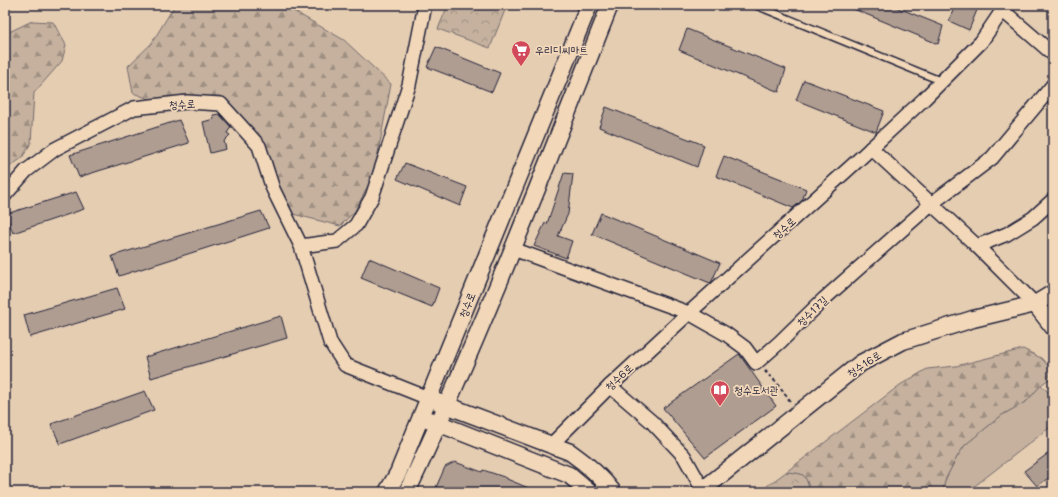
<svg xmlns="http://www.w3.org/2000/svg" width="1058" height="497" viewBox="0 0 1058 497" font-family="Mali,'Poor Story',sans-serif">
<defs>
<pattern id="forest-firs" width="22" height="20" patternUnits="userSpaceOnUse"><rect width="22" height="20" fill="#c5b19e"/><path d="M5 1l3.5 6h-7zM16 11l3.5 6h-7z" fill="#a09082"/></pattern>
<pattern id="park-crowns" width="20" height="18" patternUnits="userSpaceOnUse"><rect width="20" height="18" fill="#c5b19e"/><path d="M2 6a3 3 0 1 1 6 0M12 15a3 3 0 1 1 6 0" fill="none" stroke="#a09082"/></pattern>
</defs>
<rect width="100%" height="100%" fill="#e5cdb2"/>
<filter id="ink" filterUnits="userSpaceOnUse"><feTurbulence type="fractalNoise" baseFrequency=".025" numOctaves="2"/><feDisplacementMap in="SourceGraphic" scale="8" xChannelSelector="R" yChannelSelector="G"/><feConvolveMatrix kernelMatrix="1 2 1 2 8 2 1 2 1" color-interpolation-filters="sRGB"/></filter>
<g filter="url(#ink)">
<!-- grass -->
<polygon fill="#c5b19e" stroke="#746a6c" points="1041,385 1053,397 1053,425 967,492 942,492 946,478 957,457 965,445 1002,415 1027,401"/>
<!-- forest -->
<g fill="url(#forest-firs)" stroke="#746a6c">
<polygon points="175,5 283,5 344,40 391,84 374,174 355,211 340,226 293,214 281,200 264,142 220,96 149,99 133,93 128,66 151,44"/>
<polygon points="32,21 53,22 66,45 62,61 34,93 31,143 22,158 5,170 5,34"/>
<path d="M1023,349L1041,358L1053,371V376L1041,385L1027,401L1002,415L965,445L957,457L946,478L942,492H810C805,473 805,474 786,472L900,385L927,369L956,366Z"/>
</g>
<!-- park -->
<g fill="url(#park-crowns)" stroke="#746a6c">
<polygon points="448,5 507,5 490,48 438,29"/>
<path d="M786,472C805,474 805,473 810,492H759Z"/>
</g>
<!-- building -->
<g fill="#af9d91" stroke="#22223b">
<polygon points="844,5 891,5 943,26 938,44"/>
<polygon points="955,5 979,5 969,30 949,21"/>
<polygon points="687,29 786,69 779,92 679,50"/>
<polygon points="436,47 500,73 492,92 427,67"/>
<polygon points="804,80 884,111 876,132 796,100"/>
<polygon points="606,107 704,145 697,167 599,127"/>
<polygon points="219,114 231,127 227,133 230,135 224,141 226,149 210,153 203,122 214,119 213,115"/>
<polygon points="179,120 189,143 79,177 70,155"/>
<polygon points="724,156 806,189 802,201 793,208 716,176"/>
<polygon points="405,163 467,187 460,206 397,179"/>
<polygon points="564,173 573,174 568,214 558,236 572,241 566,258 534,246 545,223 547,224"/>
<polygon points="76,192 84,209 13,233 6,214"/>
<polygon points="261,211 269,228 119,276 112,256"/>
<polygon points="601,213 720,263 712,281 710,283 592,234"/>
<polygon points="369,258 439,288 432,307 361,278"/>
<polygon points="117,288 125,309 30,337 24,315"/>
<polygon points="281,316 287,338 151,378 145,357"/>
<polygon points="739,354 776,406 705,458 663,408"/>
<polygon points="145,391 154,410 60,444 51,424"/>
<polygon points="1053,450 1053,475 1037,486 1024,471"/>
<polygon points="455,462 482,472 483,470 507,478 507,479 538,492 434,492 445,467"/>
</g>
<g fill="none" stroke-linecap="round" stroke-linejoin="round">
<!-- service casing -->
<g stroke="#22223b" stroke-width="9">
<polyline id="service" points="755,5 941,81"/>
</g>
<!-- minor casing -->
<g stroke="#22223b" stroke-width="16">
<g id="minor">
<polyline points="1002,10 1053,54"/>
<polyline points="871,148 977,246 1035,304"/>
<polyline points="5,195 26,171 55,149 134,108 187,102 221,104 259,146 273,189 301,246 330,342 345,365 428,398"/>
<polyline points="301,246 337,241 356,225 372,197 409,85 425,5"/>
<polyline points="977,246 1007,234 1033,218 1053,200"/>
<polyline points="513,249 689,313 855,163 924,99 981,42 1006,5"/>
<polyline points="610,386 652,422 684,456 703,490"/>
<polyline points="552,444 610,386 689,313 726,334 745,348 756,363 780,342 824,299 931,204 992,158 1053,85"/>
</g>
</g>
<!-- tertiary casing -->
<g stroke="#22223b" stroke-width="19">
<g id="tertiary">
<polyline points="1035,304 1053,327"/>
<path d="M438,402L570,452C587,464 601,476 613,492"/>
<polyline points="430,420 569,475 589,492"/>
<polyline points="387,492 398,473 589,5"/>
<path d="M407,492C482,333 545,169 610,5"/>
<polyline points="700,492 861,363 903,341 973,319 1035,304 1053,293"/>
</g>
</g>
<!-- path -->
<polyline stroke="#22223b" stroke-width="2.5" stroke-dasharray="3 3" stroke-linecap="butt" points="765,371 776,382 791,402"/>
<!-- service -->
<use href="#service" stroke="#f2d8b9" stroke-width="6"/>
<!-- minor -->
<use href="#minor" stroke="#f2d8b9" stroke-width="13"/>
<!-- tertiary -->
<use href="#tertiary" stroke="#f2d8b9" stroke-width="16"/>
</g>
</g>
<!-- icons -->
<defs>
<g id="supermarket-pin" transform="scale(1)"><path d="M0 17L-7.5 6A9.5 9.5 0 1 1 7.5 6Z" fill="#d1495b" stroke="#f2d8b9"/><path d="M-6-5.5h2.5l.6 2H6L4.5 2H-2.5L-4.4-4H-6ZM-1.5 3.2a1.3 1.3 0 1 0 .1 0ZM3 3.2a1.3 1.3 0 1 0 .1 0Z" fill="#fff"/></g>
<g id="library-pin" transform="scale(1)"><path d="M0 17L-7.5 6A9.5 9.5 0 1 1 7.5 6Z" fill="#d1495b" stroke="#f2d8b9"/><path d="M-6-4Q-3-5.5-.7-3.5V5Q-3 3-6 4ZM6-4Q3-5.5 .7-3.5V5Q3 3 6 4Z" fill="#fff"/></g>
</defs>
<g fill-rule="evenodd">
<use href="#supermarket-pin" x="521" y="50"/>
<use href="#library-pin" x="720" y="390"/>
</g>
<g text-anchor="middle" stroke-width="3.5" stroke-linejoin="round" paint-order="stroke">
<!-- poi labels -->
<g font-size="11" fill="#22223b" stroke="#f2d8b9" text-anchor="start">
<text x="535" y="54">우리디씨마트</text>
<text x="734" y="394">청수도서관</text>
</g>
<!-- street labels -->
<g font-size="11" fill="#22223b" stroke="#f2d8b9">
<text transform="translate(182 104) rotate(-3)" y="4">청수로</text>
<text transform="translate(784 228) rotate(-42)" y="4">청수로</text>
<text transform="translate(467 305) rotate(-68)" y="4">청수로</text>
<text transform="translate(812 311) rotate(-44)" y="4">청수17길</text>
<text transform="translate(864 364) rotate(-33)" y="4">청수16로</text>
<text transform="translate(619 377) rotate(-43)" y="4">청수6로</text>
</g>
</g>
<!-- margin -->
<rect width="1058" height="497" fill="none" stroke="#f2d8b9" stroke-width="20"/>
<rect x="10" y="10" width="1038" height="477" fill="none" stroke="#22223b" stroke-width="1.5" filter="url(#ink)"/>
</svg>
